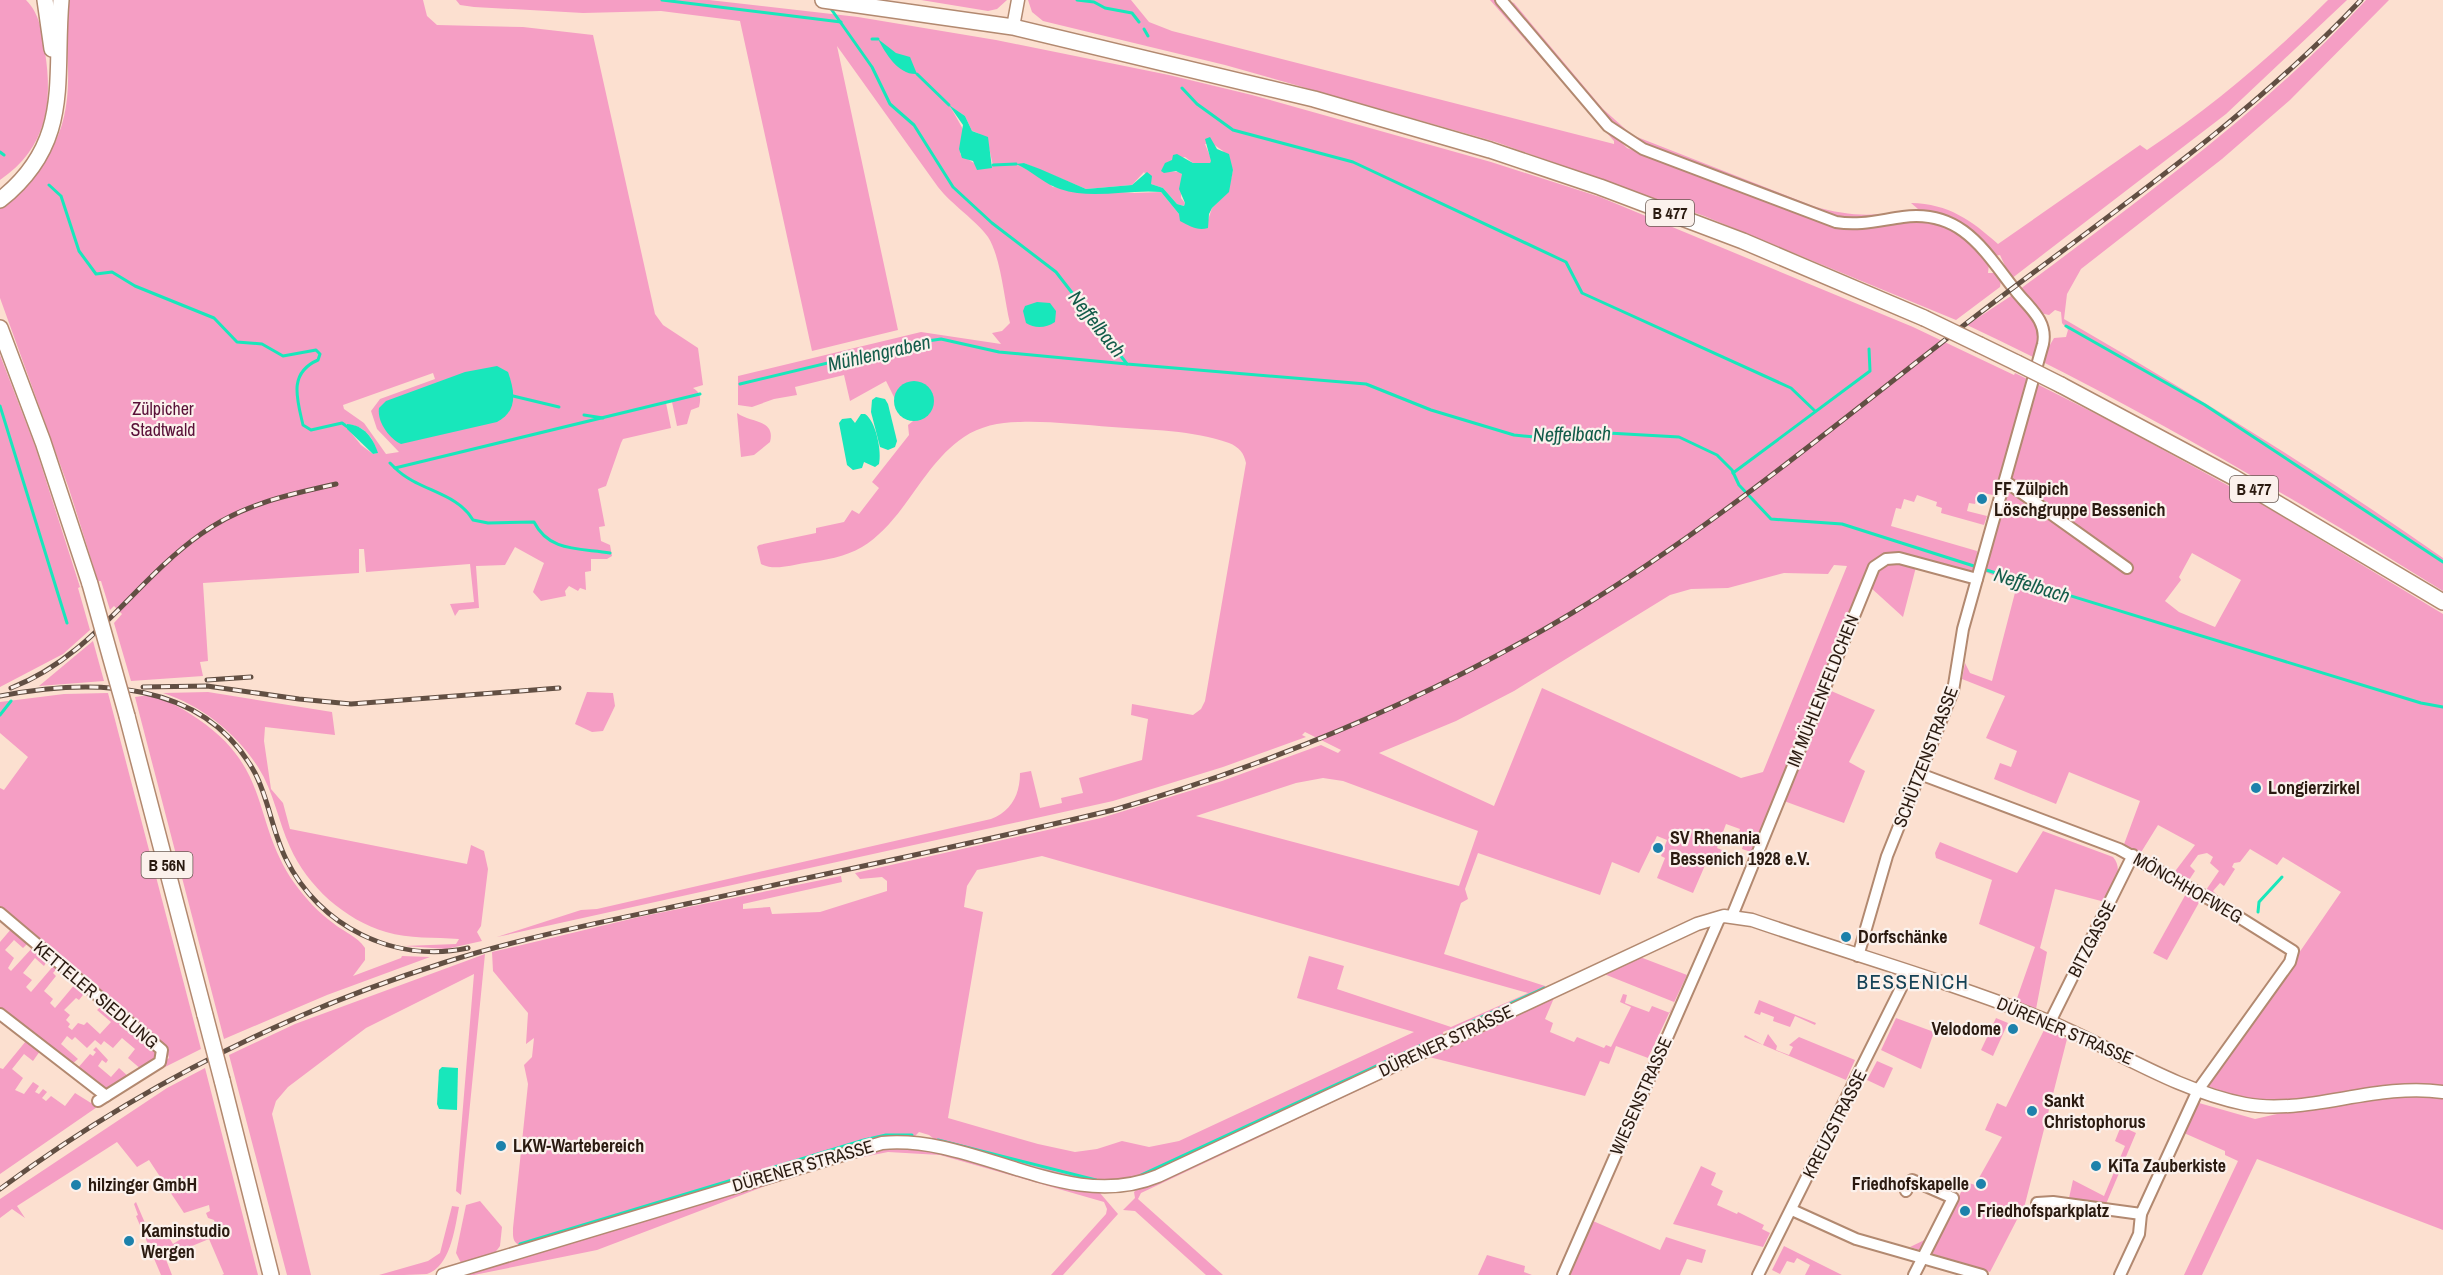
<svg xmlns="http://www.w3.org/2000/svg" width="2443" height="1275" viewBox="0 0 2443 1275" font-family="'Archivo Narrow',sans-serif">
<rect width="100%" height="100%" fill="#fce0d0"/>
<!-- green -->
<g fill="#f59ec4" fill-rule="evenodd">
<path d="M0,0H26C40,14 42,33 45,52C53,103 47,148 0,180Z"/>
<path d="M69,0H423L427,16L437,25L523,27L593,35L655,314L663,325L698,348L703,385L693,388C701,393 701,398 699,407L691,410L687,424L677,426L672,402L666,403L671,428L623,439L621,443L606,486L598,489L605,526L599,527L601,541L610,545L612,556L607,559H591V571L585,572L586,590L580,588L578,591L569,586L565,591L566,596L541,601L533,592L544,563L515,547L505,565L476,566L479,608L459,610L455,616L450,604L474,602L470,564L366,572L364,549H359V573L203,583L208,661L200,662L203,676L131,681L114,623L122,614L114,606L110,610L101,581H98L69,489L0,298V206C48,166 70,134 68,69C67,46 65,23 69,0ZM433,373L435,379L380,399L371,411L377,429L399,452L386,454L364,423L344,409L343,405ZM344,424C362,424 374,436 377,453L373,454L361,445Z"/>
<path d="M456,0H709L858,17L996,40L1169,75L1252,95L1491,162L1600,197L1913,327L2014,375L2015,373L2114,423L2260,503L2443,614V1087L2390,1086L2283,1101L2247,1100L2207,1086L2341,892L2283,857L2277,865L2250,849L2240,862L2234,863L2232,867L2235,869L2224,886L2220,883L2213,891L2217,895L2214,899L2204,893L2219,871L2210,863L2213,857L2207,853L2198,855L2190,866L2195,871L2189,880L2173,874L2195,845L2158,825L2140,854L2123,847L2140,801L2069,772L2056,804L1994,779L2000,763L2011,767L2017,751L1986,738L2005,696L1962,679L1965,663L1970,673L1992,681L2017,585L1983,571L2005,495L2014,491L2011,475L1998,496L1978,492L1975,504L1969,503L1967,511L1987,516L1984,525L1941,513L1942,508L1936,506L1937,502L1917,495L1914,502L1904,499L1901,509L1896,508L1891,526L1977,551L1976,569L1971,571L1968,582L1916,567L1903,617L1870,587L1829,690L1875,710L1849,762L1865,771L1844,823L1784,801L1770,834L1760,830L1751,852L1742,849L1744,843L1736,839L1740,829L1726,824L1717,848L1722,850L1716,865L1710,861L1706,863L1693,893L1657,878L1665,858L1661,856L1667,840L1657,836L1639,873L1612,862L1600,895L1478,853L1465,889L1468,899L1461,903L1444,954L1545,986L1546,989L1454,1032L1448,1030L1443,1032L1444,1036L1157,1172L1107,1183L1066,1177L938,1142L929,1135L919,1132L913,1138L522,1246C512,1243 513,1237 513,1228L528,1084L524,1065L532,1057L534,1038L526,1044L528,1013L493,971L492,952L639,917L841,876L842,882L743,904V909L770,907L772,914L820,912L887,891V881L882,877L860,879L855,873L1101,818L1222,781L1321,745L1338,753L1341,750L1305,732L1302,735L1306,737L1223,767L1113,801L497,937L581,910L597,909L991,819C1011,811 1020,795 1020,773L1031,771L1040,808L1062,803L1061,798L1083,793L1079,778L1142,760L1148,719L1131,715L1132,704L1193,715L1201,709L1205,701L1246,463C1244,453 1239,447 1229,443C1193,430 1150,430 1112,427C1082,425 1050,421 1020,422C1001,422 980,426 964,437C922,465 905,521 862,547C845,557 825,560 805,563C791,565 774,571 761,564L757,547L759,545L816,533V528L844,522L852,510L859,514L879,488L872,482L909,435L908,425L913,421L920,420L909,382L902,386L895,399L886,381L850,401L844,375L795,387L797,395L774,399L752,407L738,405V376L921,332L1001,344L992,333L1002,331L1010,323C1004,299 1001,257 988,237C977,221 952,205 938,187L837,46L898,330L812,351L740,21L661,11L583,13L474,7L460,5ZM950,106L965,116L972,131C990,136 989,150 993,165L983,169L960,154L964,131ZM1205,144H1213L1223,151L1233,170L1228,192L1212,208L1208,220L1179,214L1161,192L1134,193L1053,187L1042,177L1018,165L1024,163L1086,189L1132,185L1144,172L1151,184L1163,188L1177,204L1184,206L1185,203L1181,198L1182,174L1180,172L1168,171L1173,160L1185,157L1193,163H1210L1212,161ZM2192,553L2241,580L2215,627L2179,612L2165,601L2181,580L2179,577ZM1834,565L1847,566L1763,772L1741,778L1542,688L1494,806L1379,753L1456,721L1514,691L1670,595L1691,589L1728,588L1784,573L1828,574ZM1323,778L1343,781L1478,831L1459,886L1196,816L1296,783ZM1042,856L1528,993L1451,1027L1337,989L1344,966L1309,956L1297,998L1414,1032L1179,1141L1149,1147L1122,1141L1097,1149L1075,1152L1038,1144L948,1118L983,912L964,907L967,886L977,870Z"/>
<polygon points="921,0 1007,0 997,9 988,11"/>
<polygon points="1028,0 1131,0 1149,22 1172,31 1614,144 1614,141 1490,0 1496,0 1597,118 1627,148 1829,224 1924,221 1942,225 1967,238 1989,264 1988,273 1998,273 2001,280 2000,287 1956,320 1704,216 1496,142 1225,65 1043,21 1032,12"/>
<path d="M1506,0L1514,3L1603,109L1632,135L1813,206C1854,218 1876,216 1918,209L1911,203C1949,204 1971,220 1998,244L2140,145L2147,150C2213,106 2272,56 2328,0H2347L2226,114L2011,279L2000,255L1995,256L1978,237L1944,217L1841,220L1635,142L1610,122Z"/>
<path d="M2366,0H2389L2290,100L2222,159L2081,269L2067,294L2064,319C2193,394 2320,472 2443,558V591C2290,496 2127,400 1967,325L2014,294L2039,324V346L2047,350L2054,338L2066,337L2068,330L2062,323L2061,312L2055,310L2049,315L2040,313L2019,290C2139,200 2264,111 2366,0Z"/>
<polygon points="0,355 35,446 80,587 78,588 90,630 63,654 0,687"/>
<path d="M737,413C750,423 776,419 770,442L754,455L741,457Z"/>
<polygon points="93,641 104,681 39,686"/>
<path d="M208,692L332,712L335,735L265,727L264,741L271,789L283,803L290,829L467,864L471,845L484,851L488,869L481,926L477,932L482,941L446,949L404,946L456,944L459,939C435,937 409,939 386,932C345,920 307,886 290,847C278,821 274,792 258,767C235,732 202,706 163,693Z"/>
<polygon points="587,692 613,693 615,706 603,731 592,732 575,724"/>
<polygon points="108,693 201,1049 133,1083 169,1058 166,1048 0,909 0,788 4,790 28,757 0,733 0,702 64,694"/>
<path d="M149,695C167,699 183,709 198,719C273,770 251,822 295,884C306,899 319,913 333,923C344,932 357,936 365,948V960L353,976L401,958L402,956L430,957L327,995L224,1039L135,697Z"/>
<path d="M2043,831L2113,857C2125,871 2112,887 2105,902L2055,889L2040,948L2047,952L2036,1009L2016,1001L2035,947L1979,924L1992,880L1936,858L1935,853L1940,842L2017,873Z"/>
<polygon points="2187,892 2201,899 2167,960 2153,953"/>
<polygon points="12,928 29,942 23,948 14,940 5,950 14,958 8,968 11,971 34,946 48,959 44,966 35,958 23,973 32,980 26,987 31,992 55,964 58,967 53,973 56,976 44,991 53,999 50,1003 55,1008 76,983 86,991 79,1000 76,998 64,1010 70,1015 66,1020 70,1024 68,1027 72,1030 78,1023 84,1025 87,1022 100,1034 111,1022 97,1010 103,1005 159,1053 159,1059 142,1070 128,1058 135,1049 122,1038 113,1048 104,1041 101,1045 95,1040 87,1048 75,1037 72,1040 67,1036 61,1044 78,1059 72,1064 0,1009 0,942"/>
<polygon points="485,954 461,1195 456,1191 474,974 366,1028 288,1087 276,1101 272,1114 311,1275 287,1275 229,1055 295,1024"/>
<polygon points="1640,957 1687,975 1648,1058 1616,1046 1609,1064 1600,1061 1585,1096 1429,1057 1141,1193 1138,1199 1223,1275 1206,1275 1135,1211 1123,1210 1135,1198 1134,1192 1137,1189 1551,996 1554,998 1545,1019 1553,1023 1550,1032 1574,1042 1577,1037 1604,1048 1606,1045 1611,1047 1631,1007 1620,1002 1623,994 1627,995 1625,1003 1649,1012 1652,1006 1670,1013 1674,1002 1604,974"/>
<polygon points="1759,1000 1816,1023 1815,1025 1795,1016 1790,1027 1773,1021 1774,1017 1761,1012 1760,1015 1754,1013"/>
<polygon points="1896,1018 1934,1032 1921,1069 1881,1050"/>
<polygon points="1996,1018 2008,1023 1993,1056 1981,1050"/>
<polygon points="2045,1028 2067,1039 2025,1204 1990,1272 1910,1247 1941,1232 1966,1182 1975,1185 2002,1137 1985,1130 1997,1103 2006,1107"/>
<polygon points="1768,1034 1777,1046 1776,1050 1789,1055 1793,1047 1789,1045 1799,1037 1855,1060 1846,1080 1744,1037 1745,1035 1763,1045"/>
<polygon points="26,1041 40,1051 33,1061 24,1054 12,1069 23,1078 15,1090 24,1094 33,1082 39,1086 35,1092 39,1094 43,1089 47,1092 42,1098 46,1101 51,1096 65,1106 75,1093 91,1103 97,1099 100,1105 0,1174 0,1068 3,1069"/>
<polygon points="96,1047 108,1060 106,1063 102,1060 98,1066 111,1077 119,1068 130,1078 108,1092 77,1069 90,1054 93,1056 96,1052 93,1050"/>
<polygon points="1877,1061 1893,1068 1884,1088 1867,1080"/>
<polygon points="205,1068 258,1275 222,1275 224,1274 209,1239 165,1257 172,1275 161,1275 136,1216 138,1215 134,1204 136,1202 151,1237 164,1229 173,1244 198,1228 216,1228 214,1220 208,1218 206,1213 210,1211 209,1205 184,1213 149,1160 137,1167 117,1142 17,1206 25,1218 12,1209 0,1218 0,1199 167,1088"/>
<polygon points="2387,1095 2443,1097 2443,1230 2257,1159 2202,1275 2184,1275 2238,1161 2225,1155 2225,1151 2184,1133 2199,1103 2255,1119 2303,1108"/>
<polygon points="2121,1126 2136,1133 2106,1204 2069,1198 2073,1180 2104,1196 2125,1146 2115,1141"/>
<polygon points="906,1147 937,1151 1100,1193 1118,1214 1063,1275 1051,1275 1106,1214 1107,1209 1104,1202 940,1155 888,1152 848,1160 768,1185 597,1250 474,1275 459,1275 872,1150"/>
<polygon points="1701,1166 1716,1173 1711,1185 1723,1191 1717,1205 1737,1214 1738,1212 1764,1225 1762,1229 1770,1233 1763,1247 1673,1224"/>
<polygon points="480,1201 502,1227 500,1246 494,1254 461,1263 456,1253 466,1205"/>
<path d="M452,1206L459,1207C455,1227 451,1266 427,1274C414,1275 393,1275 379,1275L428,1261L440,1253Z"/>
<polygon points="1593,1221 1660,1250 1666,1237 1706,1250 1702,1263 1687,1259 1680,1275 1567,1275"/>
<polygon points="1784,1246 1842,1275 1805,1275 1810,1265 1797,1258 1794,1263 1787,1261 1780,1274 1772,1270"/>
<polygon points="1487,1255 1525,1266 1524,1272 1532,1275 1478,1275"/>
</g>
<!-- water -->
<g fill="#18e7bb">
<path d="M878,39L896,53L910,57L917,74C898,75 886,54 878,39Z"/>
<polygon points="949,105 965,116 972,131 988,137 992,168 977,170 973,161 962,158 959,149 963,125"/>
<path d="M1210,137L1217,149L1229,154L1233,170L1229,192L1212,208L1209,214L1208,228C1197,231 1190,226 1180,221L1179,214L1161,192C1128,189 1092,200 1060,189C1046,185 1032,171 1016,164L1024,163L1040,169L1086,189L1132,185L1147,172L1152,176L1151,184L1163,188L1177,204L1184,206L1185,203L1179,189L1182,174L1176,171L1164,173L1161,171L1165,163L1172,160L1173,155L1177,154L1193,163H1210L1211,161L1205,139Z"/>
<path d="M1050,303L1056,311L1055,322C1046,328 1035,329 1026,323L1023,311L1025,306L1037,302Z"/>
<path d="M497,366L508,372C515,392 518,411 497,422L401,444C389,438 377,422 379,408L386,401L465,372Z"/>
<circle cx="914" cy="401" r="20"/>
<polygon points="876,397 885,399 888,404 897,441 895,447 888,450 880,447 871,412 872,400"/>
<path d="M861,414H865C876,421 882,452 879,464L875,467L864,462L862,468L853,470L847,465L839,423L842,419L851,418L855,423Z"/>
<path d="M347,424C364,425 373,438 378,453L373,454L347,429Z"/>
<polygon points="442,1067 458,1068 457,1110 439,1109 437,1104 439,1070"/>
</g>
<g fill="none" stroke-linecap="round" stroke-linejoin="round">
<!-- stream -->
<g stroke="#18e7bb" stroke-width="3">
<polyline points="662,0 841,22"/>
<polyline points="1077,0 1094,2 1105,8 1132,13 1139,22"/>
<polyline points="829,6 872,67 890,104 914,125 953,187 992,223 1056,272 1127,364 1366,384 1431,410 1514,435 1535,437 1608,433 1679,437 1717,455 1732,470 1739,485 1771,519 1842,524 1977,567"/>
<polyline points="1144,29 1148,36"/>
<polyline points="872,39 878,39"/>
<polyline points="917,74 949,105"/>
<polyline points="1182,88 1197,104 1233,130 1353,162 1566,262 1582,293 1791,388 1815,411"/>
<polyline points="0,152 4,155"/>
<polyline points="993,165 1016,164"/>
<path d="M49,185L61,196L79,251L96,274L112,272L135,286L214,318L237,342L262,344L283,356L316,350L320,354L318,360C288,373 297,399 303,425L311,430L342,423L349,428"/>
<polyline points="2066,326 2205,405 2443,562"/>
<polyline points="740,384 907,344 941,339 999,352 1127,364"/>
<polyline points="513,396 559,407"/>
<polyline points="0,406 67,623"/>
<polyline points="584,415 603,418"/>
<polyline points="390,463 395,468 700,394"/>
<path d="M395,468C418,491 457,492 473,520L488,523L534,522C549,552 579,548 610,553"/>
<polyline points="1733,473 1870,371 1869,349"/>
<polyline points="1983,569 2421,703 2443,707"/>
<polyline points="0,715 11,701"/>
<polyline points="2258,912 2259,902 2282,877"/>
<polyline points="1454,1030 1544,988"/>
<polyline points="938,1140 1096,1180"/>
<polyline points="1141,1175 1441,1036"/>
<polyline points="520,1244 864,1140 886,1135 912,1135"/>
</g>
<!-- minor casing -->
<g stroke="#b28970" stroke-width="14">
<g id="minor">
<path d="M1501,0L1608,126L1643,149L1836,222C1860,226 1880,220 1903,217C1962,209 1985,252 2015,290C2028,307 2048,320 2043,344L1963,629L1953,691L1887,856L1858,956"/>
<polyline points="2005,481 2127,568"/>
<polyline points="1920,774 2119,849 2213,901 2293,951 2290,962 2198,1090 2141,1214 2053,1202 2037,1203"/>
<polyline points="0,913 162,1050 160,1062 98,1101"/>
<polyline points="1732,916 1874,567 1886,559 1899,558 1977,579"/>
<polyline points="0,1014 106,1096"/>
<polyline points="2050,1022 2133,855"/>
<polyline points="1906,1191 1912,1180 1953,1198 1914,1275"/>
<polyline points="1792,1210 1856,1239 1982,1275"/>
<polyline points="1563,1275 1720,917"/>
<polyline points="1758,1275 1909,972"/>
<polyline points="2120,1275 2139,1234 2141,1214"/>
</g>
</g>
<!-- tertiary casing -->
<g stroke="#b28970" stroke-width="15">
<g id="tertiary">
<polyline points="1013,27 1018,0"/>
<path d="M443,1275L882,1143C976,1134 1067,1214 1158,1176L1697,924L1724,916L1752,920C1851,954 1951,982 2048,1021C2113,1048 2175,1090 2245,1104C2306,1116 2376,1082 2443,1092"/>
</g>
</g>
<!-- primary casing -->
<g stroke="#b28970" stroke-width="18">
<g id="primary">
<polyline points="45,0 52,49"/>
<polyline points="823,0 1013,27 1314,99 1490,150 1600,187 1743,241 1924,318"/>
<path d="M0,200C73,142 54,80 61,0"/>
<polyline points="0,328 43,442 90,584"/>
<polyline points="1980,345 2017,363"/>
<polyline points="2061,385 2233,477 2443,602"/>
<polyline points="127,716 205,1015"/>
<polyline points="222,1080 271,1275"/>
</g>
</g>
<!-- minor -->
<use href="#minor" stroke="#fff" stroke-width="10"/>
<!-- tertiary -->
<use href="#tertiary" stroke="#fff" stroke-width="12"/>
<!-- primary -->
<use href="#primary" stroke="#fff" stroke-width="15"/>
<!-- rail casing -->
<g stroke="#624f43" stroke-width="5">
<g id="rail">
<polyline points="207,680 251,677"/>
<polyline points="143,687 207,686 299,699 351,704 559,688"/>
<path d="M11,688C93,656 132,583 201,534C243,504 287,495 336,484"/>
<path d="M0,696C92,678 204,679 255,773C269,800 272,831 286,859C319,926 394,964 468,948"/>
<path d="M0,1189C135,1089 287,1012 446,962C528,936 612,920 696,902C837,871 978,843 1117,809C1277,762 1429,699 1572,613C1713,528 1841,420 1972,319C2105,217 2245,123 2361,0"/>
</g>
</g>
<!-- rail -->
<use href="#rail" stroke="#fbf1ec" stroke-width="3" stroke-dasharray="9" stroke-linecap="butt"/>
<!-- primary-bridge casing -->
<g stroke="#b28970" stroke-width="18" stroke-linecap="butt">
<g id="primary-bridge">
<polyline points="1924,318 1980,345"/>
<polyline points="2017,363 2061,385"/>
<polyline points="90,584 127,716"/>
<polyline points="205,1015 222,1080"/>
</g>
</g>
<!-- primary-bridge -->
<use href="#primary-bridge" stroke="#fff" stroke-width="15"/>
</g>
<!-- markers -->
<g fill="#1c81ab" stroke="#fbf1ec" stroke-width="2">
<circle cx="1982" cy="499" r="6"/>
<circle cx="2256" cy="788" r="6"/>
<circle cx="1658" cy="848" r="6"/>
<circle cx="1846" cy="937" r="6"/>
<circle cx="2013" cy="1029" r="6"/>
<circle cx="2032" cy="1111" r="6"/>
<circle cx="501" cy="1146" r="6"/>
<circle cx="2096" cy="1166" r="6"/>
<circle cx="1981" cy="1184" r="6"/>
<circle cx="76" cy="1185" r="6"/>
<circle cx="1965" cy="1211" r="6"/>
<circle cx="129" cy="1241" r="6"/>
</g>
<g text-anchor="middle" stroke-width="4.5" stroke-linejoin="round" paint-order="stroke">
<!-- shield labels -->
<g fill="#fbf1ec" stroke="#695a52" stroke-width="1.5">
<rect x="1646" y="200" width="48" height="26" rx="4.5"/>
<rect x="2230" y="476" width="48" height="26" rx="4.5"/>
<rect x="141.5" y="852" width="51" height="26" rx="4.5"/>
</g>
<g font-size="16" font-weight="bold" fill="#2a1a10">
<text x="1670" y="219">B 477</text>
<text x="2254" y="495">B 477</text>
<text x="167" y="871">B 56N</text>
</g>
<!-- park labels -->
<g font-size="18" fill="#591038" stroke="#fbf1ec">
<text x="163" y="415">Zülpicher<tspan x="163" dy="21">Stadtwald</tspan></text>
</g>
<!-- poi labels -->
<g font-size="18" font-weight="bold" fill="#2a1a10" stroke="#fbf1ec" text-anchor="start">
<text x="1994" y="495">FF Zülpich<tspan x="1994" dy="21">Löschgruppe Bessenich</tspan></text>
<text x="2268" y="794">Longierzirkel</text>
<text x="1670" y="844">SV Rhenania<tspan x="1670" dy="21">Bessenich 1928 e.V.</tspan></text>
<text x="1858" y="943">Dorfschänke</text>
<text x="2001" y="1035" text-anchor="end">Velodome</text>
<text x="2044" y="1107">Sankt<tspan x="2044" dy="21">Christophorus</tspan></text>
<text x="513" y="1152">LKW-Wartebereich</text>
<text x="2108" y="1172">KiTa Zauberkiste</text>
<text x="1969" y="1190" text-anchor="end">Friedhofskapelle</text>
<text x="88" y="1191">hilzinger GmbH</text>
<text x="1977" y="1217">Friedhofsparkplatz</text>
<text x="141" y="1237">Kaminstudio<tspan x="141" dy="21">Wergen</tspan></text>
</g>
<!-- street labels -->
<g font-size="18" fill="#2a1a10" stroke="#fbf1ec">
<text transform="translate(1823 691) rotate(-68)" y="6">IM MÜHLENFELDCHEN</text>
<text transform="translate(1926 757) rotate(-69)" y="6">SCHÜTZENSTRASSE</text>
<text transform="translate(2188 888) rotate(30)" y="6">MÖNCHHOFWEG</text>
<text transform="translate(2092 939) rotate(-63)" y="6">BITZGASSE</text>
<text transform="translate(96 995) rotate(40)" y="6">KETTELER SIEDLUNG</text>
<text transform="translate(2065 1031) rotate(23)" y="6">DÜRENER STRASSE</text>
<text transform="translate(1446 1041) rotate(-25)" y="6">DÜRENER STRASSE</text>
<text transform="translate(1641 1096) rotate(-66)" y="6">WIESENSTRASSE</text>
<text transform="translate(1835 1124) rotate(-63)" y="6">KREUZSTRASSE</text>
<text transform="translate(803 1166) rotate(-16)" y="6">DÜRENER STRASSE</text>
</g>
<!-- water labels -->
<g font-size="20" font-style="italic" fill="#135c4a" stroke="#fbf1ec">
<text transform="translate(1097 324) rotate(52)" y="7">Neffelbach</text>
<text transform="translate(879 353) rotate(-13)" y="7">Mühlengraben</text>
<text transform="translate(1572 434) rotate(-1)" y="7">Neffelbach</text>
<text transform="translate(2032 585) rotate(17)" y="7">Neffelbach</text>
</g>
<!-- quarter labels -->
<g font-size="21" letter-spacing="1.5" fill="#154256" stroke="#fbf1ec">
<text x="1913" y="989">BESSENICH</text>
</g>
</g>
</svg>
